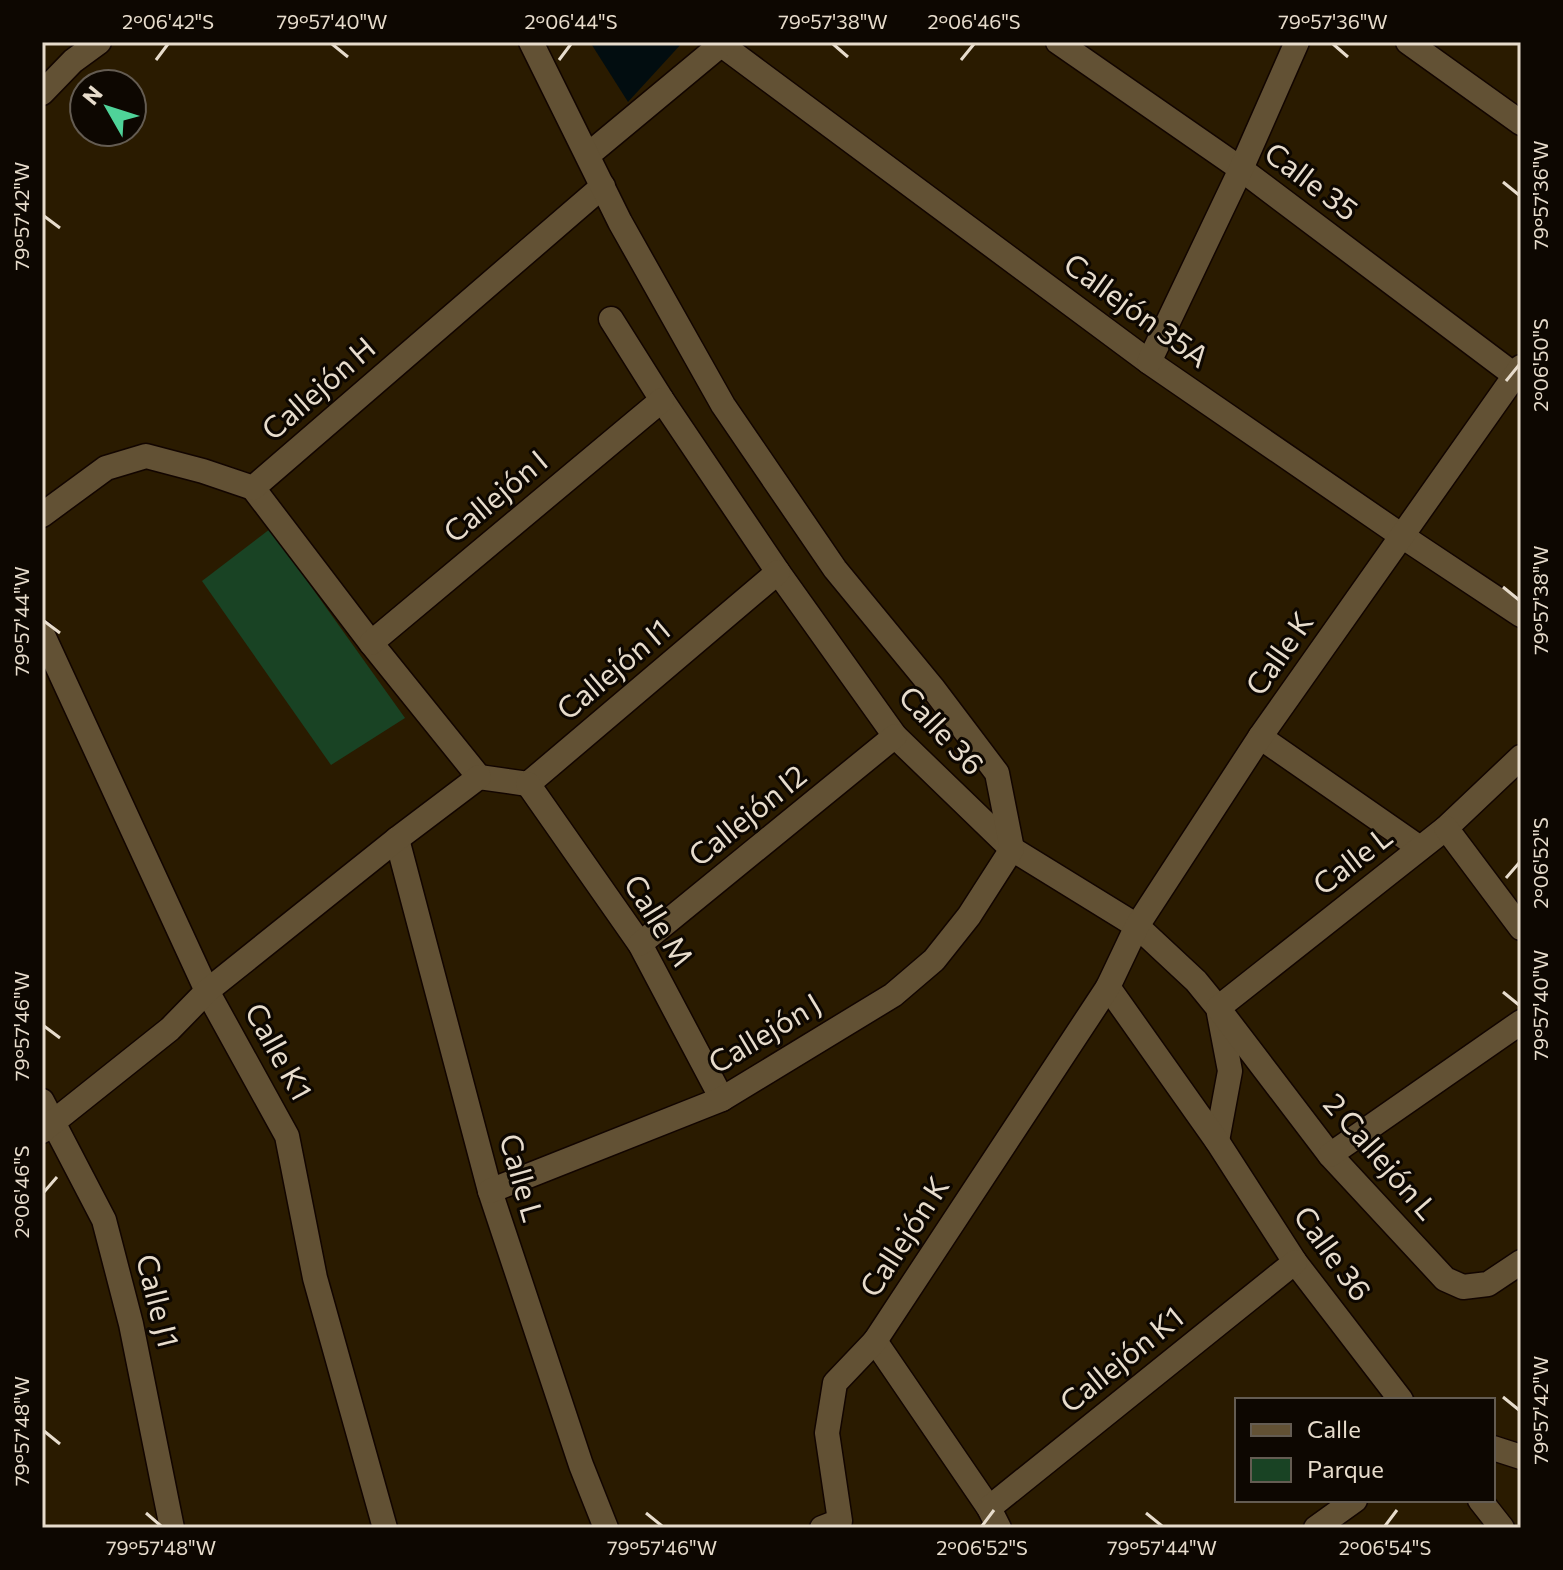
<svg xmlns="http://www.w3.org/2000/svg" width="1563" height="1570" viewBox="0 0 1563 1570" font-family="Commissioner,sans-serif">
<rect width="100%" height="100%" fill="#2a1b00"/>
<!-- green -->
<polygon fill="#194324" points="270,529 405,718 331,765 202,581"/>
<!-- water -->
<polygon fill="#020d10" points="590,42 683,42 628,102"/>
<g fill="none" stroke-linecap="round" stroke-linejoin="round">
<!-- minor casing -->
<g stroke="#120500" stroke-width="27">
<g id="minor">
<polyline points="1058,42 1241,169 1521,380"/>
<polyline points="1408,42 1521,123"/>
<polyline points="722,45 1149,362 1402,536 1521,615"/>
<polyline points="42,93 73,61 99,42"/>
<polyline points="588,155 724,42"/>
<polyline points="611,319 662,400 778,572 895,736 1012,849 1137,926 1196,981 1218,1008 1230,1071 1217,1141"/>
<polyline points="1149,362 1241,169 1297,42"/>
<polyline points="253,488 371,643 479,777"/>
<polyline points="42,515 106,468 146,456 203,471 253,488 603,186"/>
<polyline points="42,633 207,991 287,1136 315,1278 385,1528"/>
<polyline points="371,643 662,400"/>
<polyline points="1260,737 1420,848"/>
<polyline points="1521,757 1446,828 1218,1008 1330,1155 1445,1279 1463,1287 1488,1284 1521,1262"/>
<polyline points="479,777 528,784 778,572"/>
<polyline points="528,784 640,944 722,1099"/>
<polyline points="1446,828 1521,928"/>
<polyline points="397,839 490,1191 581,1465 606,1528"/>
<polyline points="640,944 895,736"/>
<polyline points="1108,987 1217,1141 1295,1262 1401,1400"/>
<polyline points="42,1101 104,1220 131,1324 172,1528"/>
<polyline points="42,1131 170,1029 207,991 397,839 479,777"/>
<polyline points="1330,1155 1521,1022"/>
<polyline points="490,1191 722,1099 893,995 934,960 969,916 1012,849 997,773 932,687 835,569 723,405 620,222 531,42"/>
<polyline points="875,1341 989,1508 999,1528"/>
<polyline points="1493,1448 1521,1457"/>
<polyline points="1480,1500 1502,1528"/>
<polyline points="989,1508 1295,1262"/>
<polyline points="822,1528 840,1521 827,1433 835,1383 875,1341 1108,987 1137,926 1260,737 1521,367"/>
<polyline points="1316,1528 1355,1500"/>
</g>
</g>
<!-- minor -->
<use href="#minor" stroke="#625134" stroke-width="24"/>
</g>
<!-- ticks -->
<path fill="none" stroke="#e7dccc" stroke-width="3" d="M332,44L348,57M833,44L848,57M1333,44L1348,57M156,60L168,44M559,60L571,44M961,60L974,44M1503,182L1519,195M44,216L60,228M1506,381L1519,365M1503,587L1519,600M44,621L60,633M1506,878L1519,863M1503,992L1519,1005M44,1026L60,1038M44,1192L57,1177M1503,1397L1519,1410M44,1431L60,1444M146,1513L161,1526M646,1513L662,1526M1146,1513L1162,1526M982,1526L994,1510M1385,1526L1397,1510"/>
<g text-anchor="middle" stroke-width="6" stroke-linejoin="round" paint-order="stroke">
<!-- street labels -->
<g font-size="30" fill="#e7dccc" stroke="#0d0701">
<text transform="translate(1311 182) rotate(37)" y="10">Calle 35</text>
<text transform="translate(1136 311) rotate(36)" y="10">Callejón 35A</text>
<text transform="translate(319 389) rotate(-41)" y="10">Callejón H</text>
<text transform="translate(496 497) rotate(-40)" y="10">Callejón I</text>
<text transform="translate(1280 654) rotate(-55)" y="10">Calle K</text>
<text transform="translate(614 670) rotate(-40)" y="10">Callejón I1</text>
<text transform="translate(941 731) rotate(47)" y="10">Calle 36</text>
<text transform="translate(748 816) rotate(-39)" y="10">Callejón I2</text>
<text transform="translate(1353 861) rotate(-38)" y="10">Calle L</text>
<text transform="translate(658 921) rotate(58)" y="10">Calle M</text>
<text transform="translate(765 1034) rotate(-31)" y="10">Callejón J</text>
<text transform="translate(278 1052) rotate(61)" y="10">Calle K1</text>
<text transform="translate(1380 1157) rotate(49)" y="10">2 Callejón L</text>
<text transform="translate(521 1178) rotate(74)" y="10">Calle L</text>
<text transform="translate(905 1237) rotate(-57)" y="10">Callejón K</text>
<text transform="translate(1332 1254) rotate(54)" y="10">Calle 36</text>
<text transform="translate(157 1301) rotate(76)" y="10">Calle J1</text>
<text transform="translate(1122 1360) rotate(-39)" y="10">Callejón K1</text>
</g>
</g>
<!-- border -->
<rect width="1563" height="1570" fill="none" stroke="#0d0701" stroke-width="88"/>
<!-- legend -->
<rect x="1235" y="1398" width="260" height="104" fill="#0d0701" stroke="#645c52" stroke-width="2"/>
<rect x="1251" y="1424" width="40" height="12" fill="#625134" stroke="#645c52" stroke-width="2"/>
<text x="1307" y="1438" font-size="24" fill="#e7dccc">Calle</text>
<rect x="1251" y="1458" width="40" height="24" fill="#194324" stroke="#645c52" stroke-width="2"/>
<text x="1307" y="1478" font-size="24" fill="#e7dccc">Parque</text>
<!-- north arrow -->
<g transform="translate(108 108) rotate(309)"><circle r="38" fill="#0d0701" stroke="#645c52" stroke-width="2"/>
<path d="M0-6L14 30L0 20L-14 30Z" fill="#4fd399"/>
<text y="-12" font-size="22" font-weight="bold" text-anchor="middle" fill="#e7dccc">N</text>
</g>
<rect x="44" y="44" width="1475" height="1482" fill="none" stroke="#e7dccc" stroke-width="3"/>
<g font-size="20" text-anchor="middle" fill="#e7dccc">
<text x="168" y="29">2°06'42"S</text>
<text x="332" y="29">79°57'40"W</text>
<text x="571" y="29">2°06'44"S</text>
<text x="833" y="29">79°57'38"W</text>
<text x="974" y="29">2°06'46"S</text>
<text x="1333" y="29">79°57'36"W</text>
<text transform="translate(1541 195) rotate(-90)" y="7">79°57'36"W</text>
<text transform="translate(22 216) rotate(-90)" y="7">79°57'42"W</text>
<text transform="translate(1541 365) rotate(-90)" y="7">2°06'50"S</text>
<text transform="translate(1541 600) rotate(-90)" y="7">79°57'38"W</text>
<text transform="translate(22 621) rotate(-90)" y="7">79°57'44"W</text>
<text transform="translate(1541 863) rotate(-90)" y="7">2°06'52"S</text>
<text transform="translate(1541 1005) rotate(-90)" y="7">79°57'40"W</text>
<text transform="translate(22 1026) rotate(-90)" y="7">79°57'46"W</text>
<text transform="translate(22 1192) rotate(-90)" y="7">2°06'46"S</text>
<text transform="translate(1541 1410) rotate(-90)" y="7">79°57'42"W</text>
<text transform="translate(22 1431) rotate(-90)" y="7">79°57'48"W</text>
<text x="161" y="1555">79°57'48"W</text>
<text x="662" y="1555">79°57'46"W</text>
<text x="982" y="1555">2°06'52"S</text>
<text x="1162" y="1555">79°57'44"W</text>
<text x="1385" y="1555">2°06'54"S</text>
</g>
</svg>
